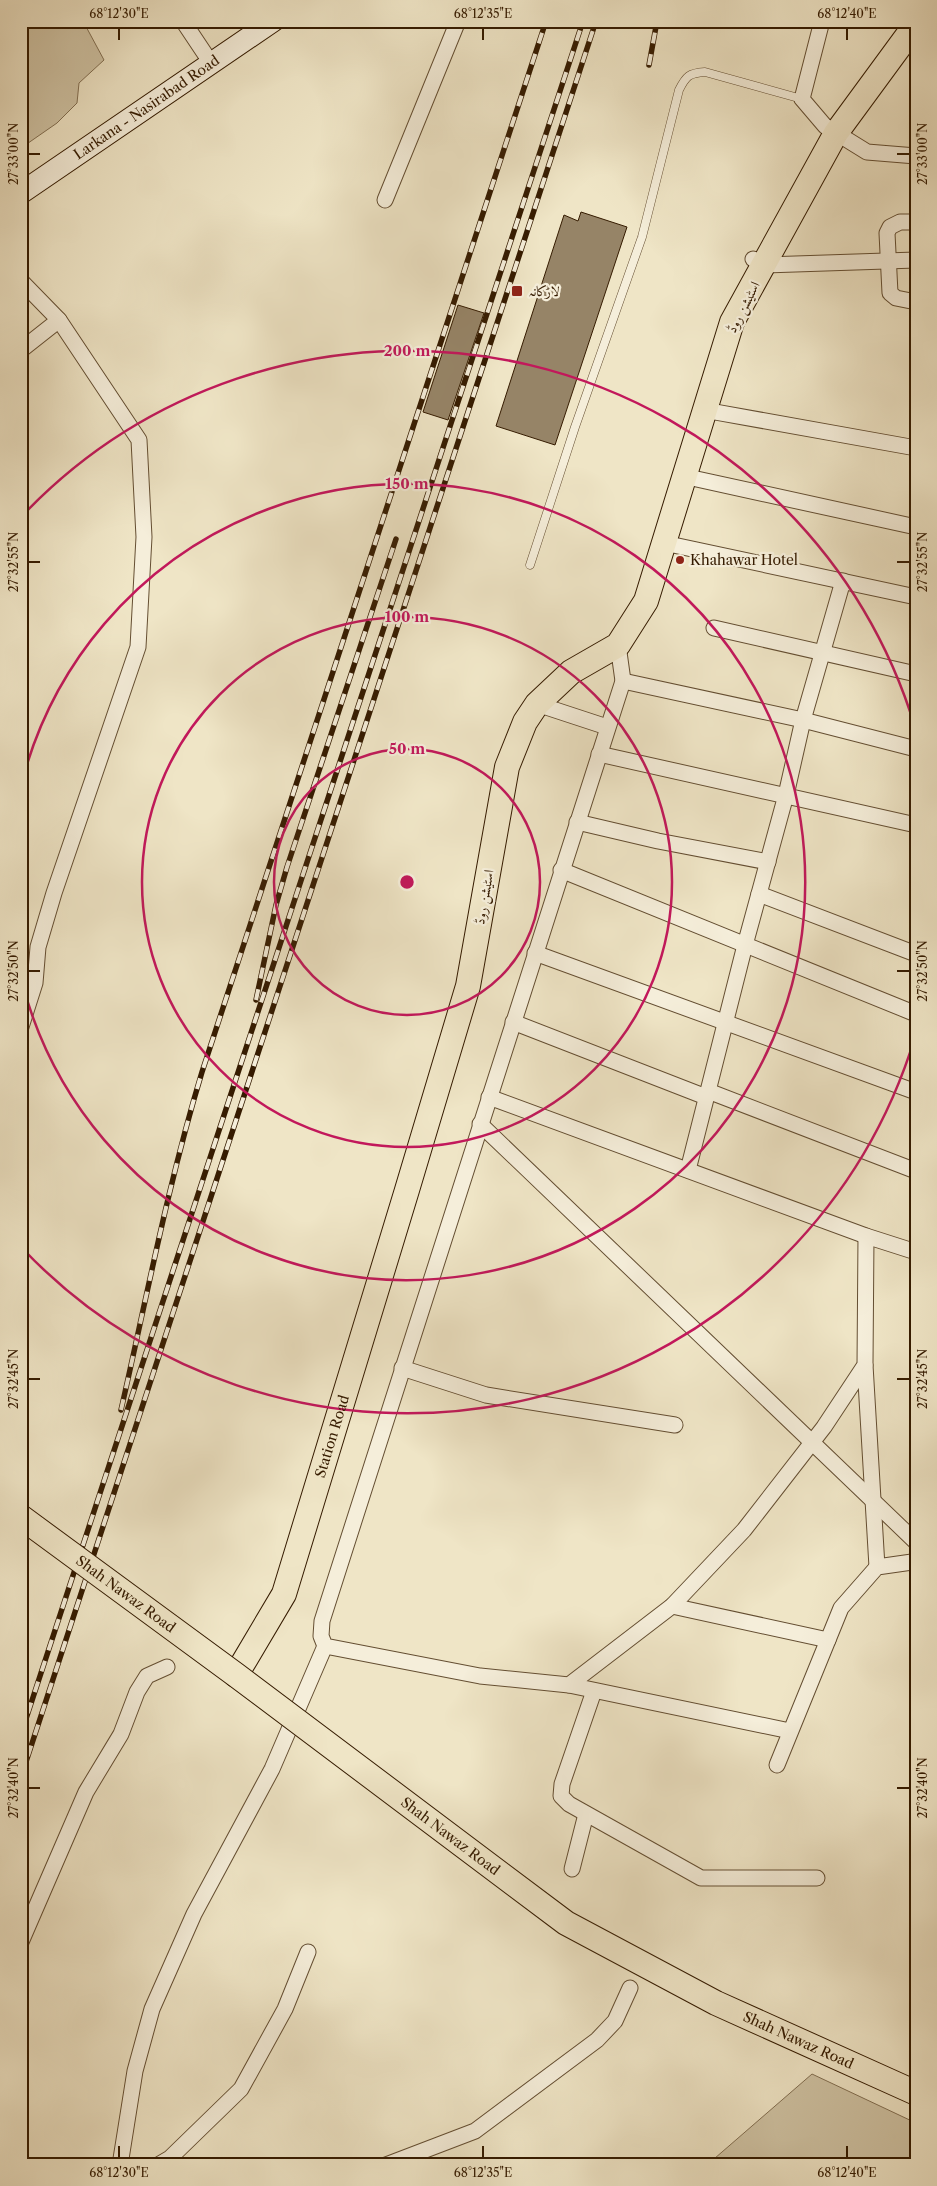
<svg xmlns="http://www.w3.org/2000/svg" width="937" height="2186" viewBox="0 0 937 2186" font-family="'Libre Caslon Text',Amiri,serif">
<rect width="100%" height="100%" fill="#efe5c6"/>
<filter id="stains"><feTurbulence type="fractalNoise" baseFrequency=".004" numOctaves="4"/><feColorMatrix values="0 0 0 0 .2 0 0 0 0 .09 0 0 0 0 .02 0 0 0 .5 -.17"/></filter>
<radialGradient id="worn" r=".72"><stop offset=".6" stop-color="#630" stop-opacity="0"/><stop offset="1" stop-color="#630" stop-opacity=".3"/></radialGradient>
<!-- green -->
<g fill="#cfc3a4" stroke="#826f52">
<polygon points="21,21 83,21 104,60 79,83 77,103 57,123 21,148"/>
<polygon points="812,2074 916,2123 916,2165 707,2165"/>
</g>
<!-- building -->
<g fill="#968467" stroke="#351b00">
<polygon points="581,212 627,227 555,445 496,426 564,215 578,221"/>
<polygon points="458,305 484,313 448,420 423,412"/>
</g>
<g fill="none" stroke-linecap="round" stroke-linejoin="round">
<!-- service casing -->
<g stroke="#644e32" stroke-width="9">
<path id="service" d="M530,565L575,427L642,237L679,90C686,76 689,73 705,72L802,99"/>
</g>
<!-- minor casing -->
<g stroke="#644e32" stroke-width="17">
<g id="minor">
<polyline points="183,21 211,63"/>
<polyline points="822,21 802,99 825,126 867,152 916,156"/>
<polyline points="385,200 458,21"/>
<polyline points="916,222 900,222 890,227 887,233 890,293 896,298 916,302"/>
<polyline points="753,259 765,265 916,260"/>
<polyline points="21,281 59,320 21,350"/>
<polyline points="704,410 916,448"/>
<polyline points="683,476 916,527"/>
<polyline points="664,543 916,597"/>
<polyline points="714,628 916,674"/>
<polyline points="618,645 623,681 322,1621 321,1636 325,1646 480,1676 569,1685 672,1606 744,1530 824,1427 865,1365 866,1236"/>
<polyline points="623,681 803,720 916,749"/>
<polyline points="537,704 607,727"/>
<polyline points="599,754 916,825"/>
<polyline points="577,822 658,841 768,862"/>
<polyline points="561,870 916,1014"/>
<polyline points="759,894 916,954"/>
<polyline points="535,953 916,1092"/>
<polyline points="513,1022 706,1097"/>
<polyline points="21,1027 35,983 38,947 54,893 138,647 144,537 139,440 59,320"/>
<polyline points="708,1091 916,1171"/>
<polyline points="489,1097 866,1236 916,1252"/>
<polyline points="480,1124 916,1542"/>
<polyline points="688,1170 745,945 786,795 803,720 843,581"/>
<polyline points="865,1365 877,1567"/>
<polyline points="402,1368 486,1395 675,1425"/>
<polyline points="672,1606 828,1640"/>
<polyline points="569,1685 790,1731"/>
<polyline points="594,1691 562,1784 561,1796 569,1804 701,1878 817,1878"/>
<polyline points="777,1765 841,1608 877,1567 912,1562 916,1563"/>
<polyline points="572,1869 586,1814"/>
<polyline points="21,1942 86,1792 121,1734 137,1692 147,1676 167,1667"/>
<polyline points="120,2165 135,2071 152,2009 194,1914 272,1769 325,1646"/>
<polyline points="158,2165 170,2158 241,2089 285,2009 308,1952"/>
<polyline points="386,2165 475,2131 597,2040 615,2021 630,1988"/>
</g>
</g>
<!-- secondary casing -->
<g stroke="#351b00" stroke-width="23">
<g id="secondary">
<path id="s1" d="M21,193L273,21"/>
</g>
</g>
<!-- primary casing -->
<g stroke="#351b00" stroke-width="26">
<g id="primary">
<path id="s2" d="M236,1675L284,1594L407,1190L468,986L507,767L525,722L537,704L571,672L618,645L646,601L732,322L836,133L916,24"/>
</g>
</g>
<!-- service -->
<use href="#service" stroke="#f5eeda" stroke-width="8"/>
<!-- minor -->
<use href="#minor" stroke="#f5eeda" stroke-width="15"/>
<!-- secondary -->
<use href="#secondary" stroke="#f5eeda" stroke-width="21"/>
<!-- primary -->
<use href="#primary" stroke="#efe5c6" stroke-width="24"/>
<!-- rail casing -->
<g stroke="#351b00" stroke-width="5.5">
<g id="rail">
<polyline points="649,65 657,21"/>
<polyline points="256,1000 276,905 287,867 396,539"/>
<path d="M121,1410C147,1296 168,1184 202,1072L546,21"/>
<polyline points="21,1734 583,21"/>
<polyline points="21,1777 596,21"/>
</g>
</g>
<!-- rail -->
<use href="#rail" stroke="#f5eeda" stroke-width="4" stroke-dasharray="11" stroke-linecap="butt"/>
<!-- primary-bridge casing -->
<g stroke="#351b00" stroke-width="26" stroke-linecap="butt">
<g id="primary-bridge">
<path id="s3" d="M21,1517L236,1675L566,1923L716,2003L916,2093"/>
</g>
</g>
<!-- primary-bridge -->
<use href="#primary-bridge" stroke="#efe5c6" stroke-width="24"/>
</g>
<!-- ticks -->
<path fill="none" stroke="#351b00" stroke-width="2" d="M119,28V40M483,28V40M847,28V40M28,154H40M897,154H910M28,562H40M897,562H910M28,971H40M897,971H910M28,1379H40M897,1379H910M28,1788H40M897,1788H910M119,2146V2158M483,2146V2158M847,2146V2158"/>
<!-- distance rings -->
<g fill="none" stroke="#c2185b" stroke-width="2.5">
<circle cx="407" cy="882" r="133"/>
<circle cx="407" cy="882" r="265"/>
<path d="M22 782A398 398 0 1 1 22 982"/>
<path d="M915 1037A531 531 0 0 1 22 1248M22 516A531 531 0 0 1 915 727"/>
</g>
<!-- markers -->
<g fill="#8f2418" stroke="#f5eeda" stroke-width="2">
<rect x="511" y="285" width="12" height="12" rx="2.5"/>
<circle cx="680" cy="560" r="5"/>
</g>
<g text-anchor="middle" stroke-width="4.5" stroke-linejoin="round" paint-order="stroke">
<!-- street labels -->
<g font-size="14" fill="#351b00" stroke="#f5eeda">
<text dy="5" stroke="none"><textPath href="#s1" startOffset="152">Larkana - Nasirabad Road</textPath></text>
<text transform="translate(743 307) rotate(-63)" y="5">اسٹیشن روڈ</text>
<text transform="translate(484 897) rotate(-80)" y="5">اسٹیشن روڈ</text>
<text dy="5" stroke="none"><textPath href="#s2" startOffset="259">Station Road</textPath></text>
<text dy="5" stroke="none"><textPath href="#s3" startOffset="130">Shah Nawaz Road</textPath></text>
<text dy="5" stroke="none"><textPath href="#s3" startOffset="535">Shah Nawaz Road</textPath></text>
<text dy="5" stroke="none"><textPath href="#s3" startOffset="940">Shah Nawaz Road</textPath></text>
</g>
<!-- poi labels -->
<g font-size="14" fill="#351b00" stroke="#f5eeda" text-anchor="start">
<text x="528" y="296">لاڑکانہ</text>
<text x="690" y="565">Khahawar Hotel</text>
</g>
</g>
<circle cx="407" cy="882" r="8" fill="#c2185b" stroke="#f5eeda" stroke-width="2.5"/>
<g font-size="15" text-anchor="middle" font-weight="bold" fill="#c2185b" stroke="#f5eeda" stroke-width="4.5" stroke-linejoin="round" paint-order="stroke">
<text x="407" y="356">200 m</text>
<text x="407" y="489">150 m</text>
<text x="407" y="622">100 m</text>
<text x="407" y="754">50 m</text>
</g>
<!-- margin -->
<rect width="937" height="2186" fill="none" stroke="#efe5c6" stroke-width="55"/>
<rect x="28" y="28" width="882" height="2130" fill="none" stroke="#351b00" stroke-width="2"/>
<g font-size="12" text-anchor="middle" fill="#351b00">
<text x="119" y="18">68°12'30"E</text>
<text x="483" y="18">68°12'35"E</text>
<text x="847" y="18">68°12'40"E</text>
<text transform="translate(14 154) rotate(-90)" y="4">27°33'00"N</text>
<text transform="translate(923 154) rotate(-90)" y="4">27°33'00"N</text>
<text transform="translate(14 562) rotate(-90)" y="4">27°32'55"N</text>
<text transform="translate(923 562) rotate(-90)" y="4">27°32'55"N</text>
<text transform="translate(14 971) rotate(-90)" y="4">27°32'50"N</text>
<text transform="translate(923 971) rotate(-90)" y="4">27°32'50"N</text>
<text transform="translate(14 1379) rotate(-90)" y="4">27°32'45"N</text>
<text transform="translate(923 1379) rotate(-90)" y="4">27°32'45"N</text>
<text transform="translate(14 1788) rotate(-90)" y="4">27°32'40"N</text>
<text transform="translate(923 1788) rotate(-90)" y="4">27°32'40"N</text>
<text x="119" y="2177">68°12'30"E</text>
<text x="483" y="2177">68°12'35"E</text>
<text x="847" y="2177">68°12'40"E</text>
</g>
<rect width="100%" height="100%" filter="url(#stains)"/>
<rect width="100%" height="100%" fill="url(#worn)"/>
</svg>
